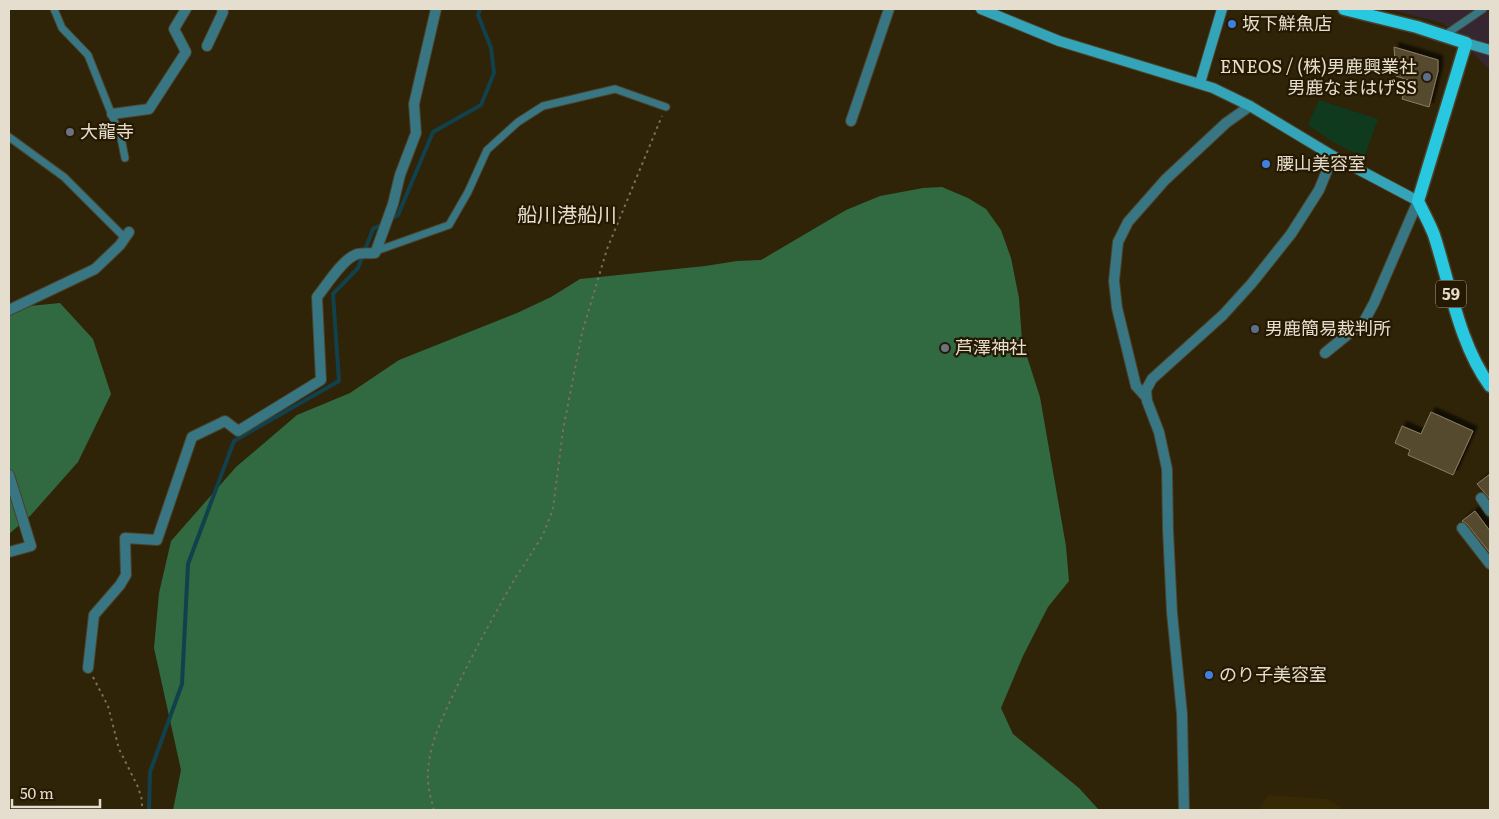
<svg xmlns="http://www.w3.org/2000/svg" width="1499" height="819" viewBox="0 0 1499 819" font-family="Literata,'Noto Sans JP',serif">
<defs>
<filter id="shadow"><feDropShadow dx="4.5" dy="-4.5" stdDeviation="1" flood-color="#0009"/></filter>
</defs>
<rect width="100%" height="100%" fill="#2f2308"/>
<!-- built -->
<polygon fill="#382905" points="1268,795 1329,799 1344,810 1259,810"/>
<!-- industrial -->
<polygon fill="#362631" points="1388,9 1490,9 1490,70 1443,23"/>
<!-- green -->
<polygon fill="#0f3a1d" points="1319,100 1378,119 1364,158 1333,142 1308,125"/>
<!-- forest -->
<g fill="#316940">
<polygon points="942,187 968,198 986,209 1001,230 1011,258 1019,298 1022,341 1040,397 1066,546 1069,581 1048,607 1023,656 1001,708 1013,734 1079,788 1099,810 173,810 181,770 154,648 159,593 171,541 236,467 297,415 350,393 399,360 517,313 551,297 580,279 705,266 737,261 761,260 846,210 880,196 923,188"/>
<polygon points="60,303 93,339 111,394 78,462 31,515 9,534 9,308"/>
</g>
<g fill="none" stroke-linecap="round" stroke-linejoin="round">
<!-- stream -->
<g stroke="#11414c" stroke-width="4">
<polyline points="391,219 398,215 433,132 481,105 494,73 491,48 478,15 480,9"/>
<polyline points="149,810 150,772 182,684 188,564 234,441 339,381 333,294 358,268 373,229 383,224"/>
</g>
</g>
<!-- building -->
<g fill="#55482d" stroke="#8b7d60" filter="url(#shadow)">
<polygon points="1394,47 1438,60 1438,71 1429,107 1402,99 1408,80 1396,76"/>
<polygon points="1431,412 1473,431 1453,475 1408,455 1410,450 1395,443 1402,426 1421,434"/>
<polygon points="1490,474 1490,499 1477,484"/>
<polygon points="1475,511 1490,531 1490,553 1467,524 1462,521"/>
</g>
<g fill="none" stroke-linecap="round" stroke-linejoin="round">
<!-- lane casing -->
<g stroke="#4c4128" stroke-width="9">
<g id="lane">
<polyline points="54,9 62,28 88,55 121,138 125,158"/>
<polyline points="1445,35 1483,9"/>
<polyline points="9,137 64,177 125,238"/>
<polyline points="376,251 449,225 468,192 487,150 518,122 543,106 615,89 666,107"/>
</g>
</g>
<!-- street casing -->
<g stroke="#4c4128" stroke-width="12">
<g id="street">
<polyline points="207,46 223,12 222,9"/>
<polyline points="112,114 149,109 186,52 174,29 186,9"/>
<polyline points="851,121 889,9"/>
<polyline points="9,310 95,269 120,245 129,232"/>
<polyline points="1325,353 1352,331 1361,327 1374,303 1418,201"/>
<polyline points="1146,397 1136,386 1117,308 1114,281 1118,242 1128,222 1165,180 1226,123 1250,106"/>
<polyline points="9,475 31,546 9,552"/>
<polyline points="1481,498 1490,511"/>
<polyline points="1462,528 1490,564"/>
<path d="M88,668L94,615L120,585L126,575L125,538L157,540L192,437L225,421L238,431L321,380L317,297C326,286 342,260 355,255C360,252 369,254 375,253L376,251L393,204L400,175L416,133L414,104L436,9"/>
<polyline points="1184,810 1182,714 1172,613 1168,530 1167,469 1159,432 1147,401 1146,390 1152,379 1223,315 1252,283 1291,234 1319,190 1333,156"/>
</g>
</g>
<!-- secondary casing -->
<g stroke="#4c4128" stroke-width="12">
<g id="secondary">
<polyline points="981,9 1059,41 1213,88 1250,106 1333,156 1418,201"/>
<polyline points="1466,43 1490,50"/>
<polyline points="1200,83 1222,9"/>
</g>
</g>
<!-- primary casing -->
<g stroke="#4c4128" stroke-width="15">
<path id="primary" d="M1344,9L1417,27L1466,43L1418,201C1423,212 1430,224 1434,235C1450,284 1459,344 1490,386"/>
</g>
<!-- path -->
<g stroke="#7b715b" stroke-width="2" stroke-dasharray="2.5 4" stroke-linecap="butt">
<polyline points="93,677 108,706 119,749 138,787 142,800 142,810"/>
<path d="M434,810C431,799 427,785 428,773C429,745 441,721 452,697C472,655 494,615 517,575L522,568L543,535L553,509L563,430L582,333L607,249L662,116"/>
</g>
<!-- lane -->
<use href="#lane" stroke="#377682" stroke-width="7"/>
<!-- street -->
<use href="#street" stroke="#377682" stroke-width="10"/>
<!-- secondary -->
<use href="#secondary" stroke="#34a4b8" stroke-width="10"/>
<!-- primary -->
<use href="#primary" stroke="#28c8e1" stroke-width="12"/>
</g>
<!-- markers -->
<g fill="#3f7fe0" stroke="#251901" stroke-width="2">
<circle cx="1232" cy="24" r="5"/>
<circle cx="1266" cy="164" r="5"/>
<circle cx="1209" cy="675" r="5"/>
</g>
<g fill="#5c6f8a" stroke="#251901" stroke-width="2">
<circle cx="1427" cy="77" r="5"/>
<circle cx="1255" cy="329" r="5"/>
</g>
<g fill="#6b7280" stroke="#251901" stroke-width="2">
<circle cx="70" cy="132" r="5"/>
<circle cx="945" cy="348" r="5"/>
</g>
<g text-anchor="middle" stroke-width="4.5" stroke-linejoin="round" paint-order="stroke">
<!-- shield labels -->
<rect fill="#251901" stroke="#aba290" stroke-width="1" x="1436" y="280.5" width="30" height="27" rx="4"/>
<g font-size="16" font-weight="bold" fill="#e5ddce">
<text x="1451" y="300">59</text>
</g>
<!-- poi labels -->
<g font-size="18" fill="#e5ddce" stroke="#251901" text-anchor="start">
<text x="1242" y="30">坂下鮮魚店</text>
<text x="1417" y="73" text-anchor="end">ENEOS / (株)男鹿興業社<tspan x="1417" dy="21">男鹿なまはげSS</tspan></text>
<text x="80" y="138">大龍寺</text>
<text x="1276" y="170">腰山美容室</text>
<text x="1265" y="335">男鹿簡易裁判所</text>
<text x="955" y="354">芦澤神社</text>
<text x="1219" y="681">のり子美容室</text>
</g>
<!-- quarter labels -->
<g font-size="20" fill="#e5ddce" stroke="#251901">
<text x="567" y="222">船川港船川</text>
</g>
</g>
<!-- border -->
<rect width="1499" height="819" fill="none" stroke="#e5ddce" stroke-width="20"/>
<!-- scale -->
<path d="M12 799v8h88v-8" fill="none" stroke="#e5ddce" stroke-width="2.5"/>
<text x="20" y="799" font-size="15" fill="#e5ddce" stroke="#251901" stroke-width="4" paint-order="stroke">50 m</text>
</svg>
